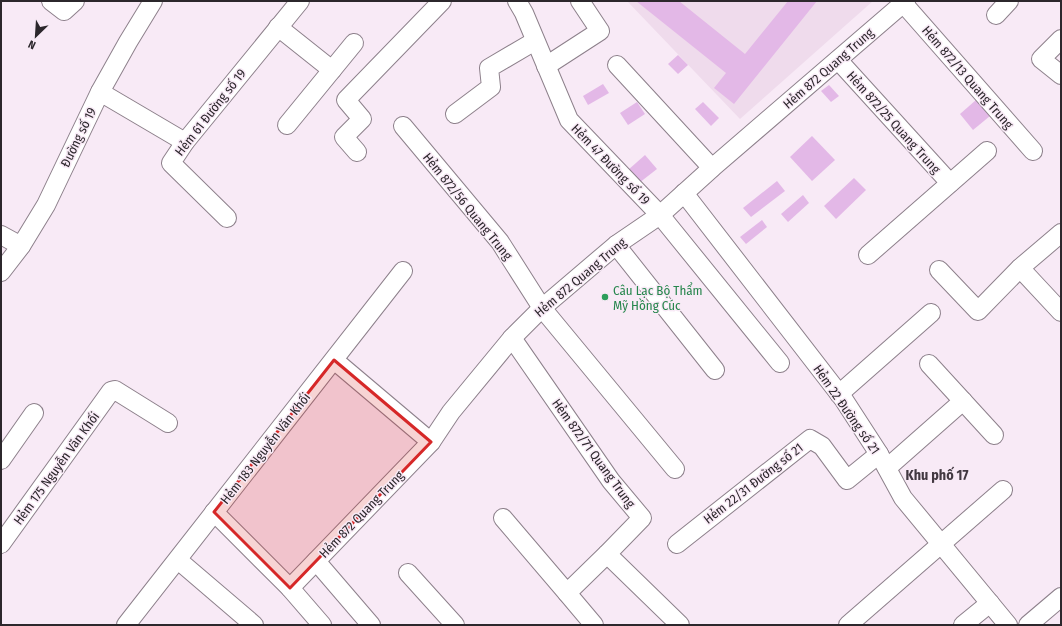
<svg xmlns="http://www.w3.org/2000/svg" width="1062" height="626" viewBox="0 0 1062 626" font-family="'Fira Sans Condensed',sans-serif">
<rect width="100%" height="100%" fill="#f8eaf6"/>
<!-- built -->
<polygon fill="#efdbec" points="627,1 873,1 740,119"/>
<!-- building -->
<g fill="#e3b8e7">
<polygon points="636,1 679,1 745,54 788,1 817,1 734,104 714,88 726,73"/>
<polygon points="678,55 688,65 678,74 668,64"/>
<polygon points="603,84 609,93 588,105 583,96"/>
<polygon points="829,85 839,96 831,102 821,91"/>
<polygon points="976,100 990,116 973,130 960,114"/>
<polygon points="637,102 645,114 628,125 620,113"/>
<polygon points="703,102 719,118 711,126 695,109"/>
<polygon points="812,136 835,160 812,181 790,157"/>
<polygon points="645,155 657,169 639,183 628,170"/>
<polygon points="854,178 866,190 836,219 824,206"/>
<polygon points="777,181 785,191 751,217 743,208"/>
<polygon points="803,195 809,203 788,222 781,214"/>
<polygon points="762,220 767,227 746,244 740,237"/>
</g>
<g fill="none" stroke-linecap="round" stroke-linejoin="round">
<!-- minor casing -->
<g stroke="#8d808b" stroke-width="20">
<g id="minor">
<polyline points="51,1 64,11 75,1"/>
<polyline points="517,1 524,13 569,120 660,215 780,363"/>
<polyline points="903,3 1033,151"/>
<polyline points="996,15 1009,1"/>
<polyline points="278,27 332,70"/>
<polyline points="1061,39 1041,59 1061,75"/>
<polyline points="838,60 950,183"/>
<polyline points="617,65 712,168"/>
<polyline points="546,66 600,31 580,1"/>
<polyline points="100,92 185,142"/>
<polyline points="455,114 491,87 489,68 535,41"/>
<polyline points="287,125 354,43"/>
<polyline points="403,126 500,242 542,308 675,469"/>
<polyline points="357,152 344,137 362,119 346,100 442,1"/>
<polyline points="684,193 844,400 879,454 903,498 1008,625"/>
<polyline points="227,218 171,163 185,142 300,1"/>
<polyline points="1,235 21,246"/>
<polyline points="616,245 715,370"/>
<polyline points="868,255 987,151"/>
<polyline points="1020,268 1061,312"/>
<polyline points="939,270 978,311 1020,268 1061,233"/>
<polyline points="1,272 21,246 46,205 100,92 128,42 153,1"/>
<polyline points="334,360 431,442"/>
<polyline points="929,364 994,435"/>
<polyline points="839,394 931,313"/>
<polyline points="1,460 34,413"/>
<polyline points="887,468 963,401"/>
<polyline points="214,512 290,588 322,625"/>
<polyline points="503,518 567,593 607,554 642,518 611,481 512,338"/>
<polyline points="1,544 111,391 115,390 168,423"/>
<polyline points="677,544 810,439 822,446 847,480 879,454"/>
<polyline points="607,554 680,625"/>
<polyline points="178,560 254,625"/>
<polyline points="316,561 371,625"/>
<polyline points="408,573 455,625"/>
<polyline points="290,588 431,442 451,412 512,338 542,308 616,245 660,215 712,168 906,1"/>
<polyline points="567,593 594,625"/>
<polyline points="126,625 403,271"/>
<polyline points="848,625 1003,490"/>
<polyline points="963,625 990,603"/>
<polyline points="1028,625 1061,597"/>
</g>
</g>
<!-- minor -->
<use href="#minor" stroke="#fff" stroke-width="18"/>
</g>
<!-- marked area -->
<path fill="#d62828" fill-opacity="0.2" stroke="#d62828" stroke-width="3" stroke-linejoin="round" d="M334,360L431,442L290,588L214,512Z"/>
<!-- markers -->
<circle fill="#2e9e5b" stroke="#f8eaf6" stroke-width="1.5" cx="605" cy="297" r="4"/>
<g text-anchor="middle" stroke-width="3" stroke-linejoin="round" paint-order="stroke">
<!-- street labels -->
<g font-size="13" fill="#2c272c" stroke="#f8eaf6">
<text transform="translate(828 68) rotate(-41)" y="5">Hẻm 872 Quang Trung</text>
<text transform="translate(968 77) rotate(49)" y="5">Hẻm 872/13 Quang Trung</text>
<text transform="translate(210 112) rotate(-52)" y="5">Hẻm 61 Đường số 19</text>
<text transform="translate(894 122) rotate(48)" y="5">Hẻm 872/25 Quang Trung</text>
<text transform="translate(78 137) rotate(-64)" y="5">Đường số 19</text>
<text transform="translate(611 164) rotate(46)" y="5">Hẻm 47 Đường số 19</text>
<text transform="translate(468 206) rotate(51)" y="5">Hẻm 872/56 Quang Trung</text>
<text transform="translate(580 277) rotate(-40)" y="5">Hẻm 872 Quang Trung</text>
<text transform="translate(847 409) rotate(55)" y="5">Hẻm 22 Đường số 21</text>
<text transform="translate(265 448) rotate(-52)" y="5">Hẻm 183 Nguyễn Văn Khối</text>
<text transform="translate(594 453) rotate(54)" y="5">Hẻm 872/71 Quang Trung</text>
<text transform="translate(56 468) rotate(-54)" y="5">Hẻm 175 Nguyễn Văn Khối</text>
<text transform="translate(753 483) rotate(-38)" y="5">Hẻm 22/31 Đường số 21</text>
<text transform="translate(361 514) rotate(-46)" y="5">Hẻm 872 Quang Trung</text>
</g>
<!-- leisure labels -->
<g font-size="13" fill="#27864d" stroke="#f8eaf6" text-anchor="start">
<text x="613" y="295">Câu Lạc Bộ Thẩm<tspan x="613" dy="15">Mỹ Hồng Cúc</tspan></text>
</g>
<!-- neighbourhood labels -->
<g font-size="14" font-weight="bold" fill="#423841" stroke="#f8eaf6">
<text x="937" y="480">Khu phố 17</text>
</g>
</g>
<!-- border -->
<rect width="1062" height="626" fill="none" stroke="#2c272c" stroke-width="4"/>
<!-- north arrow -->
<g transform="translate(36 36) rotate(205)" stroke="#f8eaf6" stroke-width="3" paint-order="stroke">
<path d="M0-3L7 15L0 10L-7 15Z" fill="#2c272c"/>
<text y="-6" font-size="11" font-weight="bold" text-anchor="middle" fill="#2c272c">N</text>
</g>
</svg>
